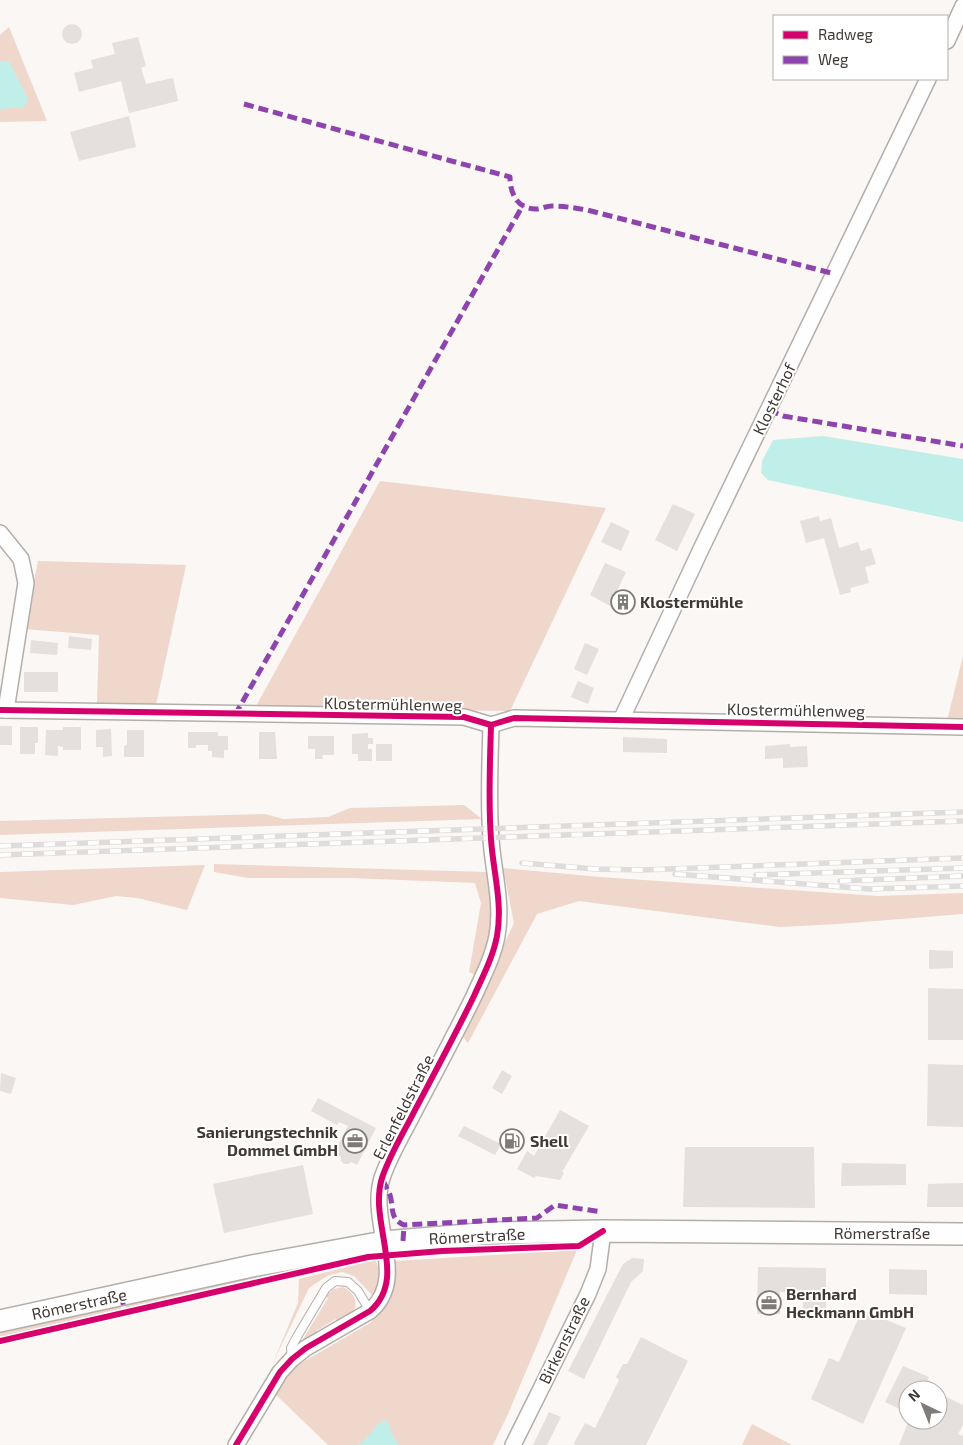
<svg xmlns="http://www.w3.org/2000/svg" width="963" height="1445" viewBox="0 0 963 1445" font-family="'Exo 2',sans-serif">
<rect width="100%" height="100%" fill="#fbf7f5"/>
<!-- green -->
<g fill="#efd7cb">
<polygon points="9,27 47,121 0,122 0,35"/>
<polygon points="380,481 606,508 510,711 255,708"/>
<polygon points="38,561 186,565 156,705 97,703 99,635 24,629"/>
<polygon points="963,656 963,722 947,721"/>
<polygon points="464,805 482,819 0,835 0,821 265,814 283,819 328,817 350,808"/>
<path d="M214,864L486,872C494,914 496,937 477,976L469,972L481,903L475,883L351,878H248L214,872Z"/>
<polygon points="205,865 187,910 137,898 116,896 73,905 0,898 0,872"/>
<polygon points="503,868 600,877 878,896 963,893 963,914 838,924 780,927 579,901 537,914 468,1043 461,1035 514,923"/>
<polygon points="573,1240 579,1244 466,1247 411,1252 407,1250 415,1247"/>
<polygon points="577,1250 508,1414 493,1445 328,1445 274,1393 291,1369 370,1323 386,1304 394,1287 395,1261"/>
<polygon points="358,1256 126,1308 125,1302"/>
<path d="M375,1260C382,1274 384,1281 375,1296L371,1294L354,1276L342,1272L327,1276L309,1288L272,1365L298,1303L299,1279Z"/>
<path d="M343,1287C355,1293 361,1306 349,1316C346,1318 341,1320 338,1322L336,1319L316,1331L318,1333L302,1341L328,1298L325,1296L334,1289Z"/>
<polygon points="120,1303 121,1309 0,1337 0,1328"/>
<polygon points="752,1424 792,1445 742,1445"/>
</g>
<!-- water -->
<g fill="#c0efe9">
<polygon points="9,61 28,99 24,107 0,109 0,62"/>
<polygon points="823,436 963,459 963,522 768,480 761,473 762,461 773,440"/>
<path d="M384,1420L389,1424L392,1434L399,1445H358C367,1439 377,1423 384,1420Z"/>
</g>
<!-- building -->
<g fill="#e5dfdd">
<circle cx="72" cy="34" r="10"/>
<polygon points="138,37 146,66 141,68 146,84 173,78 178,101 129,113 121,81 79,92 74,73 93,68 91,60 115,54 112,43"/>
<polygon points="129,116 136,147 79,161 70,132"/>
<polygon points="673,504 695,514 677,551 655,540"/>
<polygon points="819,516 820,521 831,518 839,548 858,542 861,551 871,548 876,564 865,567 869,583 850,588 851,592 840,595 824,538 806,543 800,521"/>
<polygon points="611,522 630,531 621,551 601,542"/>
<polygon points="605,563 626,572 610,606 590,595"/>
<circle cx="623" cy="601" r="7"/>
<polygon points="69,636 92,639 91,650 68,648"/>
<polygon points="31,640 58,643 57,655 30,653"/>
<polygon points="585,643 599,649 587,675 574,669"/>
<rect x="24" y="672" width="34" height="20"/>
<polygon points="578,681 594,688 588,704 571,697"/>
<rect x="0" y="726" width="12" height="19"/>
<polygon points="20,727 38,727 38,743 35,743 35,754 20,754"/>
<polygon points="63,727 81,727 81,750 63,750 63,747 58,746 58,756 45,755 46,730 63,730"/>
<polygon points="111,729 112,756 103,757 103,747 96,747 96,730"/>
<polygon points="127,730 144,730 144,757 124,757 124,746 127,745"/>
<polygon points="188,732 218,732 218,736 228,736 228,750 224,750 224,758 212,757 212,751 208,751 208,745 196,745 196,748 188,748"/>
<polygon points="259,732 275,732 277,759 259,759"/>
<polygon points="368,733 368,738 373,738 373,744 368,744 368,749 372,749 372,761 358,761 358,754 352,754 352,734"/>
<polygon points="308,736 334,736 334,755 322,755 323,759 315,759 315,749 308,749"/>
<polygon points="623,737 667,739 667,753 623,752"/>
<rect x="376" y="744" width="16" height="17"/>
<polygon points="790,744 790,747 807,746 808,767 783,768 783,758 765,759 765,746"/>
<polygon points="929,950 953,951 953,968 929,969"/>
<polygon points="928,988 963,989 963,1040 928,1040"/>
<polygon points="928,1064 963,1065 963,1127 927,1126"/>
<polygon points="502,1070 512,1076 502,1094 492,1088"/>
<polygon points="1,1073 16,1078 11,1094 0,1091"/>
<polygon points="318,1098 376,1128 357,1165 351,1162 348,1164 344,1164 341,1161 341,1157 334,1153 348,1126 339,1122 337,1125 311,1111"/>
<polygon points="560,1110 589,1126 562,1172 564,1173 560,1180 536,1176 534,1178 517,1169 527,1151 534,1156"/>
<polygon points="464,1126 501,1144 495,1155 458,1136"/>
<polygon points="685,1147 814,1147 815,1208 683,1207"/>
<polygon points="842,1163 906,1164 906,1185 841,1186"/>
<polygon points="303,1165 313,1214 224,1233 213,1184"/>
<polygon points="963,1183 963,1207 927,1207 928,1184"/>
<polygon points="632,1258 644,1259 643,1271 631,1282 584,1379 568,1371 623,1264"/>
<polygon points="758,1267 826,1268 826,1320 803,1319 803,1293 780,1292 780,1314 757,1314"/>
<polygon points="889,1269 927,1270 927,1295 889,1294"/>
<polygon points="862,1310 906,1328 863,1424 811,1399 829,1358 839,1362"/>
<polygon points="641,1337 688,1361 646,1445 575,1445 574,1443 585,1423 595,1428 619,1380 616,1377 623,1364 627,1364"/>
<polygon points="903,1366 929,1377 925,1387 932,1390 908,1390 908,1413 885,1402"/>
<polygon points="938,1393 963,1405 963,1425 958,1434 963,1436 963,1445 899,1445 909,1420 938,1420"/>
<polygon points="549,1412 561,1417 547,1445 533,1445"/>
</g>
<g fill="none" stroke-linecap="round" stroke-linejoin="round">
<!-- lane casing -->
<g stroke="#b3aeab" stroke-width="10">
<polyline id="lane" points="292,1359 291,1348 298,1335 326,1288 335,1281 348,1282 358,1291 370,1311"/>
</g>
<!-- street casing -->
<g stroke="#b3aeab" stroke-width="18">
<g id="street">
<polyline points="947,41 963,6"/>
<polyline points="0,533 21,559 26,583 6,710"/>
<polyline points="0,710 464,717 491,725 514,718 963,727"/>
<polyline points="621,720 702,547 928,79"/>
<path d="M236,1445L280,1372L292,1359L306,1348L370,1311C409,1278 368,1223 382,1178C390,1154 404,1132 415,1110C435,1072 455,1035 474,996C483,976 493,957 497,936C503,903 493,871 491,839C488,801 490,763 491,725"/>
<polyline points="513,1445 588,1294 598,1269 603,1231"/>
</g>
</g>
<!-- secondary casing -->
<g stroke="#b3aeab" stroke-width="24">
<polyline id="secondary" points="0,1321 252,1266 384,1242 492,1233 603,1231 963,1234"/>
</g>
<!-- lane -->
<use href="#lane" stroke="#fefefe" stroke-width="8"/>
<!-- street -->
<use href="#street" stroke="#fefefe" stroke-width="15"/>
<!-- secondary -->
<use href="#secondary" stroke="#fefefe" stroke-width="21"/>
<!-- rail casing -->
<g stroke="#dedddc" stroke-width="5.5">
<g id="rail">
<polyline points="0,846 963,812"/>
<polyline points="0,855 963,821"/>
<polyline points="522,863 595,869 642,870 963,858"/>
<polyline points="675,874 869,889 963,886"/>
<polyline points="756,875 963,868"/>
<polyline points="840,881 963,876"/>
</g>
</g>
<!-- rail -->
<use href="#rail" stroke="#fff" stroke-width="4" stroke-dasharray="11" stroke-linecap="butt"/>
<!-- quiet -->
<g stroke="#8e44ad" stroke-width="5" stroke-dasharray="10 5" stroke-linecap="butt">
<path d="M244,104L510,177C510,193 517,209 536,209C541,209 546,206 552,206C564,206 575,208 587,210L835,274"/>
<polyline points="769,410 783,416 963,446"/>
<polyline points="235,715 523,205"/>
<path d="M383,1180C385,1185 388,1190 390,1195C394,1209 389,1218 404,1225L537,1218L555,1205L602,1212"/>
<polyline points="403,1241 404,1225"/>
<polyline points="121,1295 125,1312"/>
</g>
<!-- cycleway casing -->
<g stroke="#fff" stroke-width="9">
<g id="cycleway">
<polyline points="0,710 464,717 491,725 514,718 963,727"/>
<polyline points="0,1341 368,1257 442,1251 579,1246 603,1231"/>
<path d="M236,1445L280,1372L292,1359L306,1348L370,1311C409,1278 368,1223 382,1178C390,1154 404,1132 415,1110C435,1072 455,1035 474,996C483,976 493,957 497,936C503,903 493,871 491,839C488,801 490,763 491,725"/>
</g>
</g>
<!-- cycleway -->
<use href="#cycleway" stroke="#d6006c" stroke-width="6"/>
</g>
<!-- icons -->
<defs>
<g id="building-ring" transform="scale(1.25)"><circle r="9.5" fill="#fff" stroke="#817b78" stroke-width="1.5"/><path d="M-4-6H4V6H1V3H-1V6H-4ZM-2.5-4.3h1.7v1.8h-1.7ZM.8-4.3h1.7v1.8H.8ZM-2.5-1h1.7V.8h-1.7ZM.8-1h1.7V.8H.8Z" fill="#817b78"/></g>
<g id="office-ring" transform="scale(1.25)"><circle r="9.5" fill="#fff" stroke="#817b78" stroke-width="1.5"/><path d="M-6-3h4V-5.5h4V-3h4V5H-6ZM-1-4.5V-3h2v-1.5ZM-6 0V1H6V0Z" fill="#817b78"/></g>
<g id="fuel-ring" transform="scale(1.25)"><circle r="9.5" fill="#fff" stroke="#817b78" stroke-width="1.5"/><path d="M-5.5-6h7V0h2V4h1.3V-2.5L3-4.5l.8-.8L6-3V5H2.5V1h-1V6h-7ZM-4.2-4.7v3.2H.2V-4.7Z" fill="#817b78"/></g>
</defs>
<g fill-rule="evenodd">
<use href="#building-ring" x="623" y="602"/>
<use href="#office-ring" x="355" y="1141"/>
<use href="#fuel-ring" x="512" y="1141"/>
<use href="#office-ring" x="769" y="1303"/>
</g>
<g text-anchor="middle" stroke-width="4" stroke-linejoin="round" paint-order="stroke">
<!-- street labels -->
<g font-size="16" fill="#403834" stroke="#fff">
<text transform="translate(774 399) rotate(-64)" y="6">Klosterhof</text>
<text transform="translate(393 704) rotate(1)" y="6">Klostermühlenweg</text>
<text transform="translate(796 710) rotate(1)" y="6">Klostermühlenweg</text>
<text transform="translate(403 1107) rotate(-63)" y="6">Erlenfeldstraße</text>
<text x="882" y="1239">Römerstraße</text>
<text transform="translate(477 1236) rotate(-3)" y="6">Römerstraße</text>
<text transform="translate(79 1304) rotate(-12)" y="6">Römerstraße</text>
<text transform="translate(564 1340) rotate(-64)" y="6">Birkenstraße</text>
</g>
<!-- poi labels -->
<g font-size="16" font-weight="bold" fill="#403834" stroke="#fff" text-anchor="start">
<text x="640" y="608">Klostermühle</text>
<text x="338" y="1138" text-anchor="end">Sanierungstechnik<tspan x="338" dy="18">Dommel GmbH</tspan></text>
<text x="530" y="1147">Shell</text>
<text x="786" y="1300">Bernhard<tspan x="786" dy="18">Heckmann GmbH</tspan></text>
</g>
</g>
<!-- legend -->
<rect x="773" y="15" width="175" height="65" fill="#ffffff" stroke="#b3afae"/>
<rect x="783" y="31" width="25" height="8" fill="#d6006c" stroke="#b3afae"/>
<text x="818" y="40" font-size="15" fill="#403834">Radweg</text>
<rect x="783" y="56" width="25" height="8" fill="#8e44ad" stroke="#b3afae"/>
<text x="818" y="65" font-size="15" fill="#403834">Weg</text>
<!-- north arrow -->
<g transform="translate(923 1405) rotate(317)"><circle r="24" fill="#ffffff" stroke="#b3afae"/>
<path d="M0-4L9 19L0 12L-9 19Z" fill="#817b78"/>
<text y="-8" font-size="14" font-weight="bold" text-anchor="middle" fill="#403834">N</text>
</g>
</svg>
